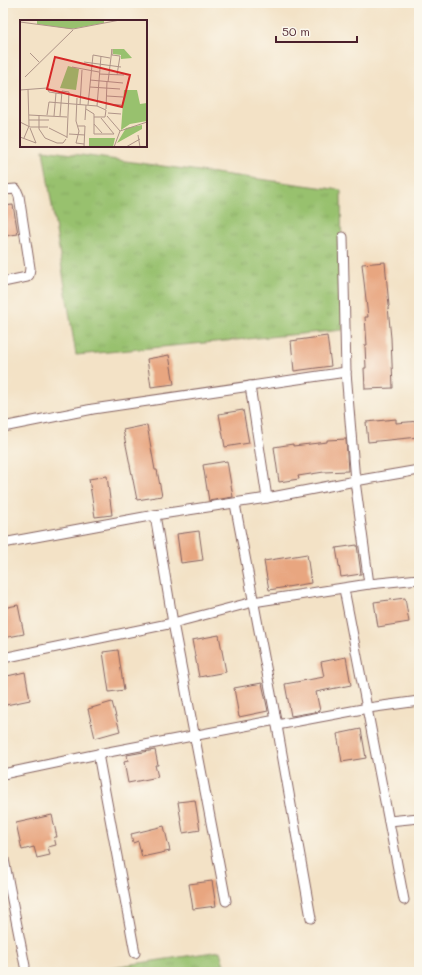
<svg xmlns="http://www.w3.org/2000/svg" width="422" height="975" viewBox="0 0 422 975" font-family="Mali,sans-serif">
<defs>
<pattern id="grass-tufts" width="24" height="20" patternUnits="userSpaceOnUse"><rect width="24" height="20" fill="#98c16e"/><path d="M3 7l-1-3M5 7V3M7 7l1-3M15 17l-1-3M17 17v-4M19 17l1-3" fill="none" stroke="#84a55f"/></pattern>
</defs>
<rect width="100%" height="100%" fill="#fbf7ec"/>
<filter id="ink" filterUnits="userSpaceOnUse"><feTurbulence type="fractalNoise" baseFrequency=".025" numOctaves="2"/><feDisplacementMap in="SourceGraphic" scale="8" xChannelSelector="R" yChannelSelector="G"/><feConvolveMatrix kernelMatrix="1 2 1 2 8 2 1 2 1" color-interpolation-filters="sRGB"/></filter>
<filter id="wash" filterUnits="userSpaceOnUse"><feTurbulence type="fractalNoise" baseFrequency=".012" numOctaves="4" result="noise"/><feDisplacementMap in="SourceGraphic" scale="16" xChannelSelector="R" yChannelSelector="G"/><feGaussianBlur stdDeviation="0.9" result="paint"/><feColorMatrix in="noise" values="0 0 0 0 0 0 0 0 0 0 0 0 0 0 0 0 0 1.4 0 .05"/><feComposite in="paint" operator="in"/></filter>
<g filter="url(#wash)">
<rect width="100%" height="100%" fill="#f3e2c6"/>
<!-- grass -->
<g fill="url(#grass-tufts)" stroke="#71704c">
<polygon points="43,150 341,190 343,330 76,355"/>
<polygon points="220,951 226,972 80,972"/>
</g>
<g id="blocks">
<!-- building -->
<g fill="#e8a680">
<polygon points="13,205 18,234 3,236 3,206"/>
<polygon points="385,262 389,306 388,307 391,338 393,388 365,389 364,368 366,368 365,345 367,345 365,317 368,317 362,264"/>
<polygon points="327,336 331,366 294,371 291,341"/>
<polygon points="169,355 174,384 151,387 147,359"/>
<polygon points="243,410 249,443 225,447 219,414"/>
<polygon points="396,419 396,423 419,421 419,437 368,442 366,422"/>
<polygon points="147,425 155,470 157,470 162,496 137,500 123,430"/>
<polygon points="346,439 348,471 324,472 298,476 299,479 279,482 274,447 293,444 293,446 327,442 327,440"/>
<polygon points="227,461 233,497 209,501 203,465"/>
<polygon points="107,476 112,515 95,517 89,479"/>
<polygon points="199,531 203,560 181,563 177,534"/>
<polygon points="357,545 361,574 341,577 336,548"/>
<polygon points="307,554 311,583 269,590 264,561"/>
<polygon points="405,598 409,622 378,627 374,602"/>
<polygon points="18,605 24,634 3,638 3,608"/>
<polygon points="219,635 226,672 199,677 192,640"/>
<polygon points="118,650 124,690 109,692 103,652"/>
<polygon points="346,657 351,685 316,692 320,711 291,716 285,684 324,677 321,662"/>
<polygon points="25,672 30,700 6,705 3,688 3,677"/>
<polygon points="262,683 268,711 239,717 234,688"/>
<polygon points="112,702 120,731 95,738 88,709"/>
<polygon points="361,729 366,758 342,762 337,734"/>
<polygon points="155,750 158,765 155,765 158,777 128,783 124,762 128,761 127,755"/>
<polygon points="195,800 200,830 183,833 178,802"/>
<polygon points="52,815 57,837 54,837 56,845 48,847 50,855 37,858 34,847 22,850 16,823"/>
<polygon points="164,826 170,851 142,857 138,841 133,843 131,834"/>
<polygon points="212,881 216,906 193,909 189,884"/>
</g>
</g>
</g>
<g filter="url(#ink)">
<use href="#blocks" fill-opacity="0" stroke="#856361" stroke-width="1"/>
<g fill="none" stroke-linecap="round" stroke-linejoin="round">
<!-- street casing -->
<g stroke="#856361" stroke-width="11">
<g id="street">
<polyline points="3,190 16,189 19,196 30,268 29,275 27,277 3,282"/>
<polyline points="343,237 346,372 355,481 369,584"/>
<polyline points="250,386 267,498"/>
<polyline points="3,427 93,409 346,372"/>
<polyline points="235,504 276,720 311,918"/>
<polyline points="155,515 173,623 226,901"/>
<polyline points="3,543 155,515 267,498 355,481 419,470"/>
<polyline points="344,589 404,900"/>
<polyline points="3,658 173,623 253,602 369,584 419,579"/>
<polyline points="277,725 368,708 419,701"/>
<polyline points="98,754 135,953"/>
<polyline points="3,774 98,754 276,720"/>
<polyline points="389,821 419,818"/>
<polyline points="3,854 25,966"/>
</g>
</g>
<!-- street -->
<use href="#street" stroke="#fff" stroke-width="9"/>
</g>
</g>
<!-- overview -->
<g transform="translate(20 20)">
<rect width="127" height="127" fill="#f3e2c6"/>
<path d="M17,0H84V3L51,9L17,4ZM48,46L59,49L56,70L40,68ZM104,70H117L120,84L127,83V101L110,104L101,110ZM122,105V109L97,123L106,108ZM69,118H95L93,127H69Z" fill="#98c16e"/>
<path d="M93,29H104L112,38L101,39V35L93,34Z" fill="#98c16e"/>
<path fill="none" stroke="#af9488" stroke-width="1" d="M0,2L53,9L100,0M10,33L19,42M92,35L100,36L97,55M64,42L101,47M52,47L79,52M79,54L104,55M5,57L53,10M70,60L103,63M88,62L92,29V35M70,67L100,69M0,70L27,68L29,72L42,74M87,76L103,77M57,78L56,101L59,111L56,123L64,124M86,84L101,85M60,85L62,50M68,85L73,35L90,38M77,86L81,36M66,89L74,94V114H94L81,98M86,89L87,61M88,93L101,94M9,95L47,97M19,95V109L25,118L37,123H43L46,119M27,95L29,82L77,86L86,90L85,97H74M34,96L36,73M40,96L42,71L49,72L47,118M87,96L100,111M9,100H29M65,100L66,85M0,102L10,107H28M74,104L82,113M58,106H65L64,127M29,108L47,117M49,114L65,115M118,115L120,127M0,117L16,123L10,108M4,118L9,106L8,69M94,127L100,111L127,102M106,127L120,119"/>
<path fill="#d62828" fill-opacity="0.15" stroke="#d62828" stroke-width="2" d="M35,37L110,55L102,87L27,69Z"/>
<rect width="127" height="127" fill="none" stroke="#4a1f2b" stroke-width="2"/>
</g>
<!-- margin -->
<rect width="422" height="975" fill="none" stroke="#fbf7ec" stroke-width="16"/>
<!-- scale -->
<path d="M276 36v6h81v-6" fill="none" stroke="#4a1f2b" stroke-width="2"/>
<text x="282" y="36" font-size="12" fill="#4a1f2b" stroke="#fbf7ec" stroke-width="3" paint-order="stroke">50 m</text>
</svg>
